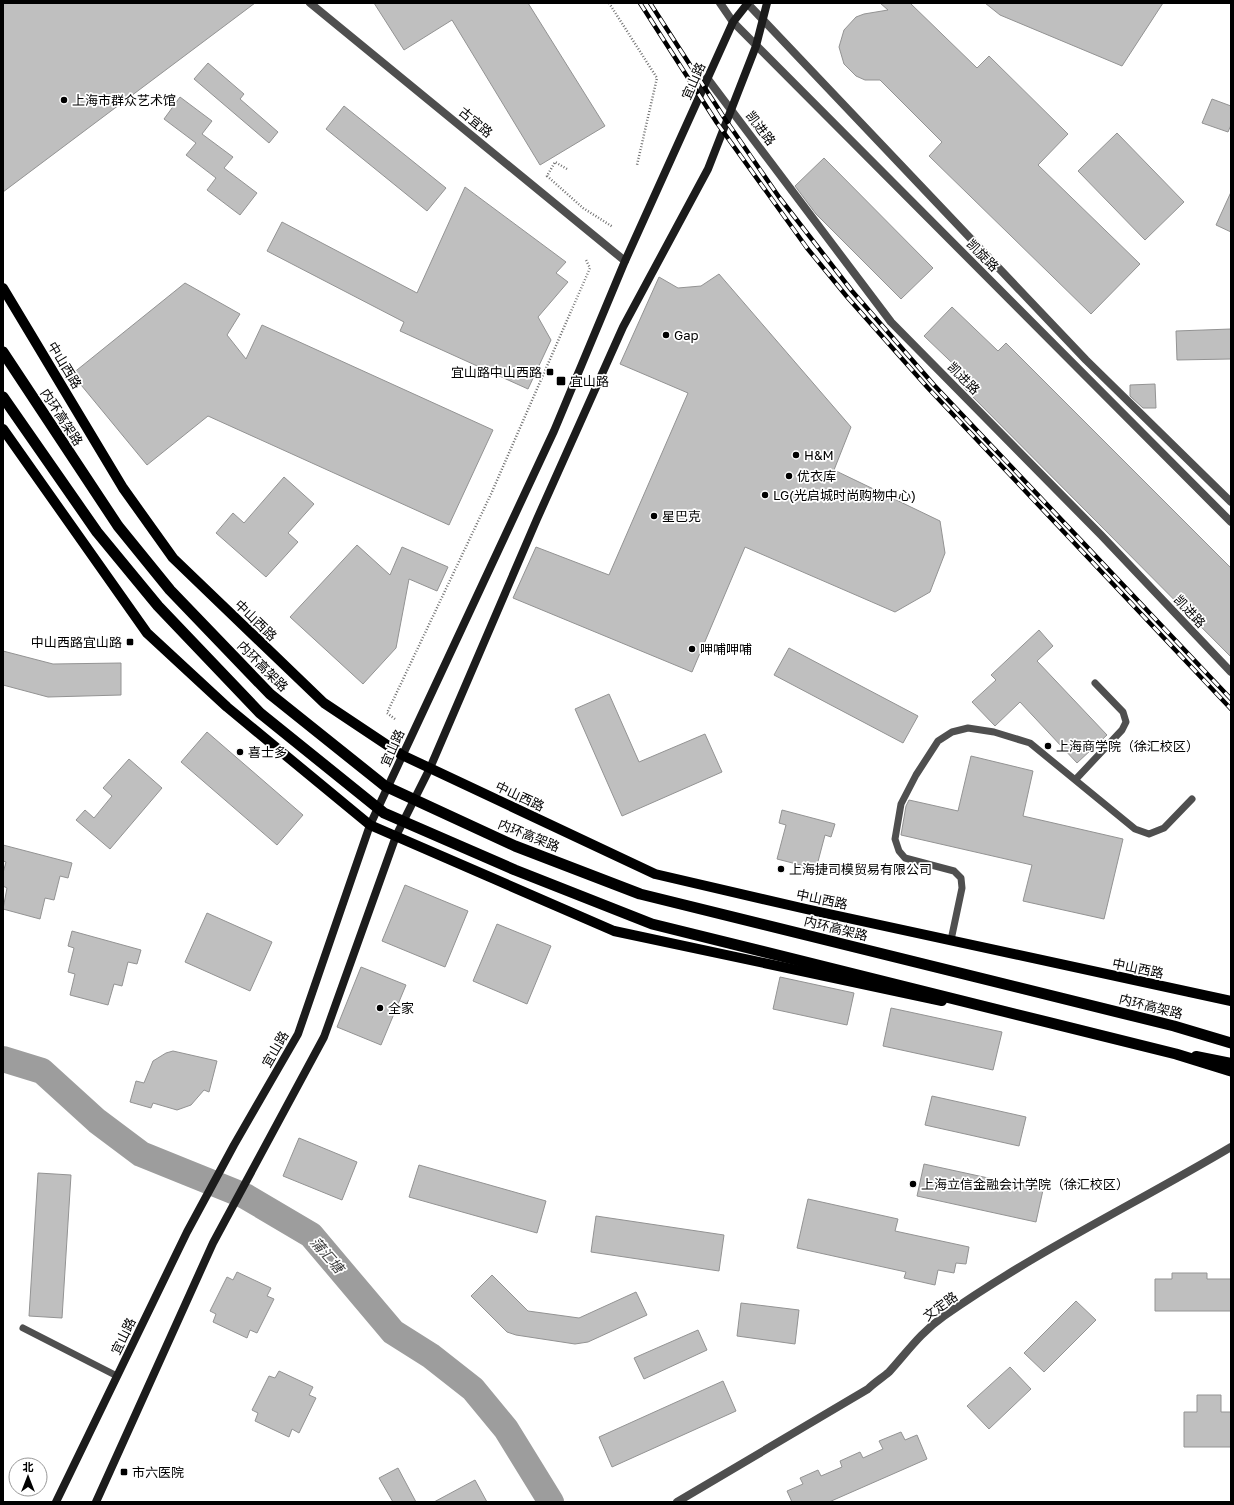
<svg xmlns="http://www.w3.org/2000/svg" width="1234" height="1505" viewBox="0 0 1234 1505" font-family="'Golos Text','Noto Sans SC',sans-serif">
<rect width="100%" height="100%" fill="#fff"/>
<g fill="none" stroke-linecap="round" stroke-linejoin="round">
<!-- river -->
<polyline stroke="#9d9d9d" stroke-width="26" points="3,1059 42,1071 97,1121 141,1154 245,1196 311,1235 393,1332 431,1356 473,1389 506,1429 551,1502"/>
</g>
<!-- building -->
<g fill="#bfbfbf" stroke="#939393">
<polygon points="3,3 255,3 3,192"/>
<polygon points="374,3 528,3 605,126 540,165 452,20 404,50"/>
<polygon points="880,3 910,3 977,68 989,56 1068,134 1038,165 1140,264 1091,314 929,156 942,142 880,80 865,80 856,76 844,64 839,47 844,30 856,17 864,14 888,10"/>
<polygon points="985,3 1163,3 1122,66 1000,15"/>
<polygon points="208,63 244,94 240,99 278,132 269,143 194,79"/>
<polygon points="180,97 212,121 202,134 233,157 224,168 257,193 240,215 207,190 216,178 186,155 196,143 164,119"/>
<polygon points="1212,99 1231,106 1231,125 1228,132 1202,123"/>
<polygon points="344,106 446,188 427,211 326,129"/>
<polygon points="1117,133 1184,202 1145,240 1078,171"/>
<polygon points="824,158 933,268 901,299 816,214 795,186"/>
<polygon points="465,187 566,262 556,273 568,282 538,317 551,340 528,389 400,331 404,322 267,251 282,222 417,293"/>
<polygon points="1231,192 1231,232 1216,225"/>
<polygon points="719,274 851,427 834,470 940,521 945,553 930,592 895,612 745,547 692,672 513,598 536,547 609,575 688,393 620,364 659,277 678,288 701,286"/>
<polygon points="185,283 240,314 227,335 246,359 262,325 493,430 449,525 208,416 147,465 72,374"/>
<polygon points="952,307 998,351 1006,343 1231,568 1231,657 962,386 969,379 924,336"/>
<polygon points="1231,329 1231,359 1177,360 1176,331"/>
<polygon points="1155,384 1156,408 1143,408 1130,396 1130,385"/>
<polygon points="284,477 314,504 288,533 298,542 266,577 216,533 233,513 244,523"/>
<polygon points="357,545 390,575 402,547 448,567 437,591 409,579 396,648 363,684 290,617"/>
<polygon points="1039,630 1053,646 1037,661 1107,735 1077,763 1020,702 995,726 972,702 996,680 991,675"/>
<polygon points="789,648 918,716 903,743 774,675"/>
<polygon points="3,651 53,664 121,663 121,695 48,697 3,685"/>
<polygon points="609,694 639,762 705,734 722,772 622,816 575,709"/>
<polygon points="207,732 303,815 277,845 181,762"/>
<polygon points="971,756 1033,771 1023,816 1123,839 1104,919 1023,901 1032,865 901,835 906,806 909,800 958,811"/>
<polygon points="129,759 162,788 110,849 76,820 85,810 94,818 112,796 103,788"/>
<polygon points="782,810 835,824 831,837 825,835 816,869 777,859 786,825 779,823"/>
<polygon points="3,845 72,863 68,878 60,876 54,900 45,898 40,919 3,909 7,888 3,886 3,873 6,862 3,861"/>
<polygon points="405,885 468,911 445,967 382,941"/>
<polygon points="207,913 272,942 250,991 185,962"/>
<polygon points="497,924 551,946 527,1004 473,981"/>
<polygon points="72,931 141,950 137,964 128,962 122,986 114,984 108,1005 70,995 75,974 68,972 74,948 68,946"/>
<polygon points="361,967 406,985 381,1045 337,1027"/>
<polygon points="780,977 854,993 847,1025 773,1009"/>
<polygon points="891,1008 1002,1032 993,1070 883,1046"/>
<polygon points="173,1051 217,1061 209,1092 204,1090 191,1105 177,1110 153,1103 151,1108 130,1102 136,1081 144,1083 153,1061 166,1053"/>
<polygon points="932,1096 1026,1117 1019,1146 925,1125"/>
<polygon points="299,1138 357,1162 342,1200 283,1176"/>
<polygon points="924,1164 1043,1190 1036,1222 917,1196"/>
<polygon points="419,1165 546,1201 537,1233 409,1197"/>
<polygon points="38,1173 71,1175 62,1318 29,1316"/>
<polygon points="808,1199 898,1219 895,1231 969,1247 966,1264 956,1263 954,1273 938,1270 935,1285 904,1278 906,1272 797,1248"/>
<polygon points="596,1216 724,1235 719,1271 591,1252"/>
<polygon points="237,1272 271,1288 267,1296 274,1299 257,1333 250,1330 247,1338 213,1322 216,1314 210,1311 227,1277 233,1280"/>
<polygon points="1172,1273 1207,1273 1207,1279 1231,1279 1231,1311 1155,1311 1155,1279 1172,1279"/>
<polygon points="492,1275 528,1311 579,1318 636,1292 647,1315 588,1342 575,1344 516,1335 507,1332 471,1296"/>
<polygon points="1076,1301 1096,1320 1044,1372 1024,1353"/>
<polygon points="741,1303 799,1310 795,1344 737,1336"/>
<polygon points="698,1330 707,1350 644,1379 634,1358"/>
<polygon points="1010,1367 1031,1389 989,1429 967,1406"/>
<polygon points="279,1371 313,1387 309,1395 316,1398 299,1433 292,1429 289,1437 255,1421 258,1413 252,1410 269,1376 275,1378"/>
<polygon points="723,1381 736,1411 612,1467 599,1437"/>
<polygon points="1197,1395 1221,1395 1221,1412 1231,1412 1231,1447 1184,1447 1184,1412 1197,1412"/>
<polygon points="901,1432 905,1440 917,1435 927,1459 829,1502 792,1502 787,1491 803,1484 800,1478 818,1470 821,1476 842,1467 840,1461 860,1452 863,1458 883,1449 879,1441"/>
<polygon points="398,1468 416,1502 393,1502 379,1478"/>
<polygon points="475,1480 487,1502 434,1502"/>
</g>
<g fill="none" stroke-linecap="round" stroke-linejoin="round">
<!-- path -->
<g stroke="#717171" stroke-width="2.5" stroke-dasharray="1 2" stroke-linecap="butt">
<polyline points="609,3 657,78 637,165"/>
<polyline points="567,169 555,162 547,176 583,208 613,227"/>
<polyline points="395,719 387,713 491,494 590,268 586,260"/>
</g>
<!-- service -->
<g stroke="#4f4f4f" stroke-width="7">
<polyline points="1076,779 1122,730 1126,722 1123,712 1095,683"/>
<polyline points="951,940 962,888 961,878 954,871 905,858 899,851 895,839 901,804 916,775 938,741 952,732 968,728 994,732 1030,743 1135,829 1149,834 1164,828 1192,799"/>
<polyline points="23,1328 117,1376"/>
</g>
<!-- minor -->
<g stroke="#4f4f4f" stroke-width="8">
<polyline points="310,3 625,261"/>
<polyline points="707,78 891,322 1101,535 1231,672"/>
<path d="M677,1502L868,1389C874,1383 882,1378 889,1372C908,1351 920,1333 944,1316C1035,1252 1135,1204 1231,1147"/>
</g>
<!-- tertiary -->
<g stroke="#4f4f4f" stroke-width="8">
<polyline points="720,3 733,22 1231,522"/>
<polyline points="747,3 1086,360 1231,502"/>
</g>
<!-- secondary -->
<g stroke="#1c1c1c" stroke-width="8">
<polyline points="56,1502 187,1232 234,1145 298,1034 370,825 554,431 625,261 733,22 748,3"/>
<polyline points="96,1502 213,1243 324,1037 396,836 430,768 537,519 623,327 708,169 756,46 767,3"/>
</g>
<!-- primary -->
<g stroke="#000" stroke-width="10">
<polyline points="3,288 123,488 173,558 324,703 402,755 655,874 806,909 1231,1001"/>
<polyline points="3,429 147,633 227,707 370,825 614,931 942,1001"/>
<polyline points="1196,1056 1231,1063"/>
</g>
<!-- trunk -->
<g stroke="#000" stroke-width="11">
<polyline points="3,352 118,526 170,590 270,694 385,786 515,846 640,894 1174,1026 1231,1043"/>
<polyline points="3,397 97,532 158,606 260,713 384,813 515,870 652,924 1176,1054 1231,1071"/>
</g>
<!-- rail casing -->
<g stroke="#000" stroke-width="4.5">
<g id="rail">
<polyline points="640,3 717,123 807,248 848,298 928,388 1231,709"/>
<polyline points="650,3 725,119 779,197 852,291 934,385 1231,699"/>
</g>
</g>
<!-- rail -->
<use href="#rail" stroke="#fff" stroke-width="3" stroke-dasharray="9" stroke-linecap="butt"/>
</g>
<!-- markers -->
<g fill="#000" stroke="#fff" stroke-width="1.5">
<circle cx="64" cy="100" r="4"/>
<circle cx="666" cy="335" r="4"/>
<rect x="546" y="368" width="8" height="8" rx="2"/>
<rect x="556" y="376" width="10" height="10" rx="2"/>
<circle cx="796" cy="455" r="4"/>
<circle cx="789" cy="476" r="4"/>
<circle cx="765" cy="495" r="4"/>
<circle cx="654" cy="516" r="4"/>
<rect x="126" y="638" width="8" height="8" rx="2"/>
<circle cx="692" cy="649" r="4"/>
<circle cx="1048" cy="746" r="4"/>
<circle cx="240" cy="752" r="4"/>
<circle cx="781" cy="869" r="4"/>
<circle cx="380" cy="1008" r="4"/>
<circle cx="913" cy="1184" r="4"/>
<rect x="120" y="1468" width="8" height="8" rx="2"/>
</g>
<g text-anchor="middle" stroke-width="3.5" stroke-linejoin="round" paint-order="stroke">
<!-- street labels -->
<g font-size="13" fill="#000" stroke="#fff">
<text transform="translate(693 81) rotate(-66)" y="5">宜山路</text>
<text transform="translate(476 122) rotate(40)" y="5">古宜路</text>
<text transform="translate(761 128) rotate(53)" y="5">凯进路</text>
<text transform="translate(983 255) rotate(45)" y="5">凯旋路</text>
<text transform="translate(65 365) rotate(59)" y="5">中山西路</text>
<text transform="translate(964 378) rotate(45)" y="5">凯进路</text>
<text transform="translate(62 417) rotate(57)" y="5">内环高架路</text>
<text transform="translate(1190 611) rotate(47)" y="5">凯进路</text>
<text transform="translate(256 620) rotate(44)" y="5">中山西路</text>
<text transform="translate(263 666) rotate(45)" y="5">内环高架路</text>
<text transform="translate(392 748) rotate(-66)" y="5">宜山路</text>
<text transform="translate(520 796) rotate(25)" y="5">中山西路</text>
<text transform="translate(529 835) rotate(22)" y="5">内环高架路</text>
<text transform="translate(822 899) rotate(12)" y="5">中山西路</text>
<text transform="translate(836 928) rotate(14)" y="5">内环高架路</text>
<text transform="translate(1138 968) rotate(12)" y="5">中山西路</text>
<text transform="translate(1151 1006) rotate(14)" y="5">内环高架路</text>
<text transform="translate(275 1049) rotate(-60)" y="5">宜山路</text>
<text transform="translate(940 1306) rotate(-36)" y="5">文定路</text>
<text transform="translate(123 1336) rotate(-64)" y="5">宜山路</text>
</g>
<!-- poi labels -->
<g font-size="13" fill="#000" stroke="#fff" text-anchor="start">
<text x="72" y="105">上海市群众艺术馆</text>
<text x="674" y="340">Gap</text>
<text x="542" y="377" text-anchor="end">宜山路中山西路</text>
<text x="570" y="386">宜山路</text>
<text x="804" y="460">H&amp;M</text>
<text x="797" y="481">优衣库</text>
<text x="773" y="500">LG(光启城时尚购物中心)</text>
<text x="662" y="521">星巴克</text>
<text x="122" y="647" text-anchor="end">中山西路宜山路</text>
<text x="700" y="654">呷哺呷哺</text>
<text x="1056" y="751">上海商学院（徐汇校区）</text>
<text x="248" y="757">喜士多</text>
<text x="789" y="874">上海捷司模贸易有限公司</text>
<text x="388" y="1013">全家</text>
<text x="921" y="1189">上海立信金融会计学院（徐汇校区）</text>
<text x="132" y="1477">市六医院</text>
</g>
<!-- water labels -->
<g font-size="14" font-style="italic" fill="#3e3e3e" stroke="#fff">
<text transform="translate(327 1255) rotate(49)" y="5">蒲汇塘</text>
</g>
</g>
<!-- border -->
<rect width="1234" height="1505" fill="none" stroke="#000000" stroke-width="8"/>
<!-- north arrow -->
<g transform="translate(28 1477)"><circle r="19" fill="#ffffff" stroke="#999999"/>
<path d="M0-3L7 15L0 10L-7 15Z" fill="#000000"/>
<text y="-6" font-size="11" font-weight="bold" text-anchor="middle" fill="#000000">北</text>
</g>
</svg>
